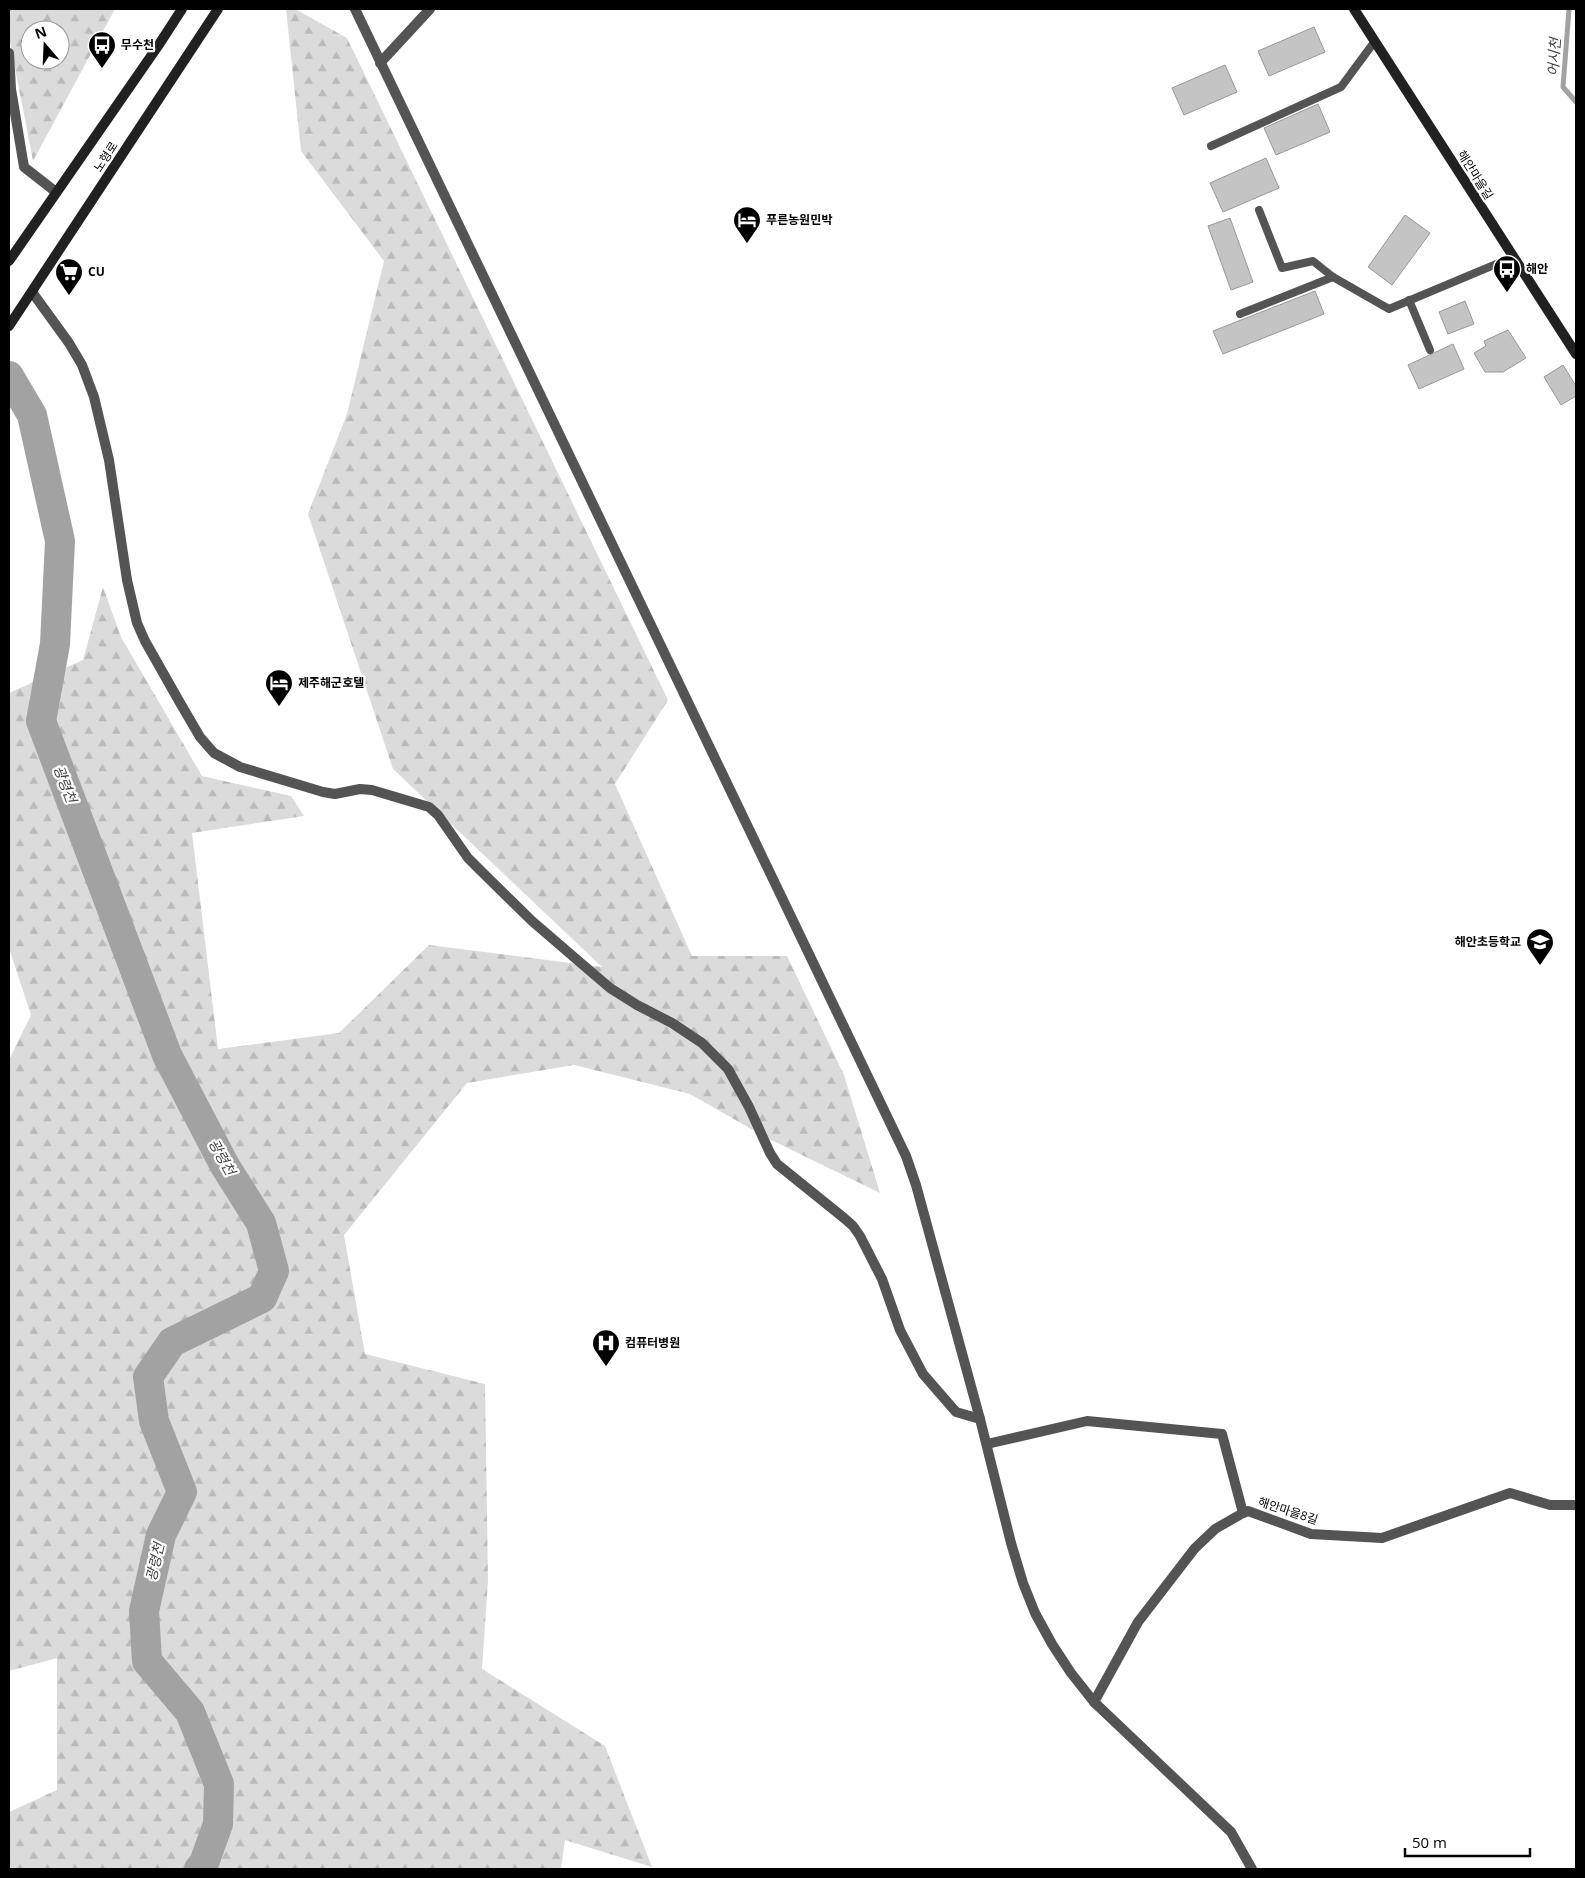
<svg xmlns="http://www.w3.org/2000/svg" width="1585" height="1878" viewBox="0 0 1585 1878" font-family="'Open Sans','Noto Sans KR',sans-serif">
<defs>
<pattern id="forest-firs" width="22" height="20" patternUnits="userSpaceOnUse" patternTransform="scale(1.25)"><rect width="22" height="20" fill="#dbdbdb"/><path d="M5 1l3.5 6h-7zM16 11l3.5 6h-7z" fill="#bababa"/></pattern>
</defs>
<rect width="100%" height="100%" fill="#fff"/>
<!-- forest -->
<g fill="url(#forest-firs)" fill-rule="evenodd">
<path d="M9,9H115L33,161L9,37ZM30,30H60V60H30Z"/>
<polygon points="286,9 295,9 347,38 668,700 615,784 692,956 787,956 844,1075 880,1193 767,1138 690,1094 574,1065 467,1083 344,1235 365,1354 485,1384 488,1580 482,1669 605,1746 652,1867 565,1840 561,1869 9,1869 9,1812 57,1790 57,1658 9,1671 9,1060 31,1015 9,948 9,693 83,660 103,587 121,637 202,776 291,796 304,816 192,833 218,1049 339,1033 429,945 602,967 393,769 308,514 347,414 384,261 301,151"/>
</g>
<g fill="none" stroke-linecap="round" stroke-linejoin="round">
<!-- stream -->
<polyline stroke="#a2a2a2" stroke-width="5" points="1569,9 1563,87 1576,102"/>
<!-- river -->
<polyline stroke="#a2a2a2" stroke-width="30" points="9,376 32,415 60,541 55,644 41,721 167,1055 225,1166 261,1223 274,1271 262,1298 172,1342 148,1377 154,1421 182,1492 161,1535 144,1611 147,1661 190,1712 219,1784 218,1824 204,1863 199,1869"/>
</g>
<!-- building -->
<g fill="#c4c4c4" stroke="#989898">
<polygon points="1314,27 1325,52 1269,76 1258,51"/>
<polygon points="1225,65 1237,92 1184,115 1172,88"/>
<polygon points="1318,104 1330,132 1276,155 1264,128"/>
<polygon points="1266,158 1279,188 1223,212 1210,183"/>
<polygon points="1405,215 1430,233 1392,285 1368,267"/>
<polygon points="1230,218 1253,282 1231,290 1208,226"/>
<polygon points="1315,291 1324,314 1223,354 1213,331"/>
<polygon points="1465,301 1474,324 1448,334 1439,312"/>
<polygon points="1508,330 1526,358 1503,372 1485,372 1474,353 1486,346 1484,341"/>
<polygon points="1453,344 1464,369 1419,389 1408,365"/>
<polygon points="1563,365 1576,386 1576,396 1561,405 1544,377"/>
</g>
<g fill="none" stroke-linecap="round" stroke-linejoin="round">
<!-- lane -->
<g stroke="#545454" stroke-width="8">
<polyline points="1211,146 1341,87 1375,41"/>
<polyline points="1259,210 1282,268 1313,261 1333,277 1389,309 1513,257"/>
<polyline points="1409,300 1430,350"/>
<polyline points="1240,314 1333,277"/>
</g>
<!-- street -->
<g stroke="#545454" stroke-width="10">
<polyline points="355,9 906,1156 916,1185 980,1419 1011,1543 1023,1583 1035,1613 1052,1644 1071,1673 1094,1702 1231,1832 1252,1869"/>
<polyline points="9,53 11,89 24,167 56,192"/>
<polyline points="380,63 430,9"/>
<polyline points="32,292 69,343 82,365 94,397 109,460 127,580 137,623 145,641 179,701 200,737 214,753 240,767 323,792 335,794 360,789 372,790 429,807 438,815 468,858 481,871 532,921 575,958 610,988 637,1005 672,1023 702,1043 728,1069 749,1107 770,1153 777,1164 844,1218 853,1226 860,1236 882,1279 900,1330 923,1374 956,1412 980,1419"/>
<polyline points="987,1444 1087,1421 1222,1434 1243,1513"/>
<polyline points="1094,1702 1138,1622 1195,1548 1215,1529 1243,1513 1248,1511 1311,1534 1382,1538 1510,1493 1550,1505 1576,1505"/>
</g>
<!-- secondary -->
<g stroke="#212121" stroke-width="10">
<polyline points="1354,9 1576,354"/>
<polyline points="9,261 158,46 182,9"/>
<polyline points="9,326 218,9"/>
</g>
</g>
<!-- icons -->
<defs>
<g id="bus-pin" transform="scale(1.4375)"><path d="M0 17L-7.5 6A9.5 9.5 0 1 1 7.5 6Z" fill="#000" stroke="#fff"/><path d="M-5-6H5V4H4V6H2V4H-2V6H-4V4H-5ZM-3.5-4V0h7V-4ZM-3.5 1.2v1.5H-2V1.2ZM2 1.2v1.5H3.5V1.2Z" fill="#fff"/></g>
<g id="hotel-pin" transform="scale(1.4375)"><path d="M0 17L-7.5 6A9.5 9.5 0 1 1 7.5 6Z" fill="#000" stroke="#fff"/><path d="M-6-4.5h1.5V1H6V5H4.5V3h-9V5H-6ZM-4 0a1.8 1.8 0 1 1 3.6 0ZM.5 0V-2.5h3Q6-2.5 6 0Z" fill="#fff"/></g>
<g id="supermarket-pin" transform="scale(1.4375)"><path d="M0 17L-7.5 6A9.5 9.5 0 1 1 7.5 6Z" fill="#000" stroke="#fff"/><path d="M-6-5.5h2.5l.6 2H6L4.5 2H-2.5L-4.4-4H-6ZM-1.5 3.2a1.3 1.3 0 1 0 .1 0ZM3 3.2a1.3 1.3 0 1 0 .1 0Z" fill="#fff"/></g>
<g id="school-pin" transform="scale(1.4375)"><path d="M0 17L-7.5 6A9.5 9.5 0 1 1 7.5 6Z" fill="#000" stroke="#fff"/><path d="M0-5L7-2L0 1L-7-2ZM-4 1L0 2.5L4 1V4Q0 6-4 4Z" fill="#fff"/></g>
<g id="hospital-pin" transform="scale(1.4375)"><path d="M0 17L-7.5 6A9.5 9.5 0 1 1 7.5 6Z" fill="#000" stroke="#fff"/><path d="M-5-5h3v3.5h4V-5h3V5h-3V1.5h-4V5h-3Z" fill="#fff"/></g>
</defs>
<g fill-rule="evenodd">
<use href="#bus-pin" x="102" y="45"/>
<use href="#hotel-pin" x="747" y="220"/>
<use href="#bus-pin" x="1507" y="269"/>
<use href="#supermarket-pin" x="69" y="272"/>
<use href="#hotel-pin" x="279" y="683"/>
<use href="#school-pin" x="1540" y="942"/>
<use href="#hospital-pin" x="606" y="1343"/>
</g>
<g text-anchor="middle" stroke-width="4.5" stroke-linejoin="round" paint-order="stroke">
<!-- poi labels -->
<g font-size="12" font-weight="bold" fill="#000" stroke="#fff" text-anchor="start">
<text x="121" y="49">무수천</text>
<text x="766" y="224">푸른농원민박</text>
<text x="1526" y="273">해안</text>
<text x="88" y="276">CU</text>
<text x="298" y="687">제주해군호텔</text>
<text x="1521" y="946" text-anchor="end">해안초등학교</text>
<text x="625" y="1347">컴퓨터병원</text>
</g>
<!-- street labels -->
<g font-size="12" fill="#000" stroke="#fff">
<text transform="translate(106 157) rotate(-57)" y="4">노형로</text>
<text transform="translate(1475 175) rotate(58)" y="4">해안마을길</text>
<text transform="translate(1288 1511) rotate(18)" y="4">해안마을8길</text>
</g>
<!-- water labels -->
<g font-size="14" font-style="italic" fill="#434343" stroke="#fff">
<text transform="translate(1554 57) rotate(-86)" y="5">어시천</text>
<text transform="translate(65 784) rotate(69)" y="5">광령천</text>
<text transform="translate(222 1157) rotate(61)" y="5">광령천</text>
<text transform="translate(155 1562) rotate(-77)" y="5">광령천</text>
</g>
</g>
<!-- border -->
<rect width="1585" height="1878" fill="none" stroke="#000000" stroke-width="20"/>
<!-- north arrow -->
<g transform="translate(45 45) rotate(341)"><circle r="24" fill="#ffffff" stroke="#999999"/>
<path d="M0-4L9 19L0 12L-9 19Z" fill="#000000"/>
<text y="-8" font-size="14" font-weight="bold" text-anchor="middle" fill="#000000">N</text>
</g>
<!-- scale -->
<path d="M1405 1848v8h125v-8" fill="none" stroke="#000000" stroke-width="2.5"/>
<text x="1412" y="1848" font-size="15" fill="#000000" stroke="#ffffff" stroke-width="4" paint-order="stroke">50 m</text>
</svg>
